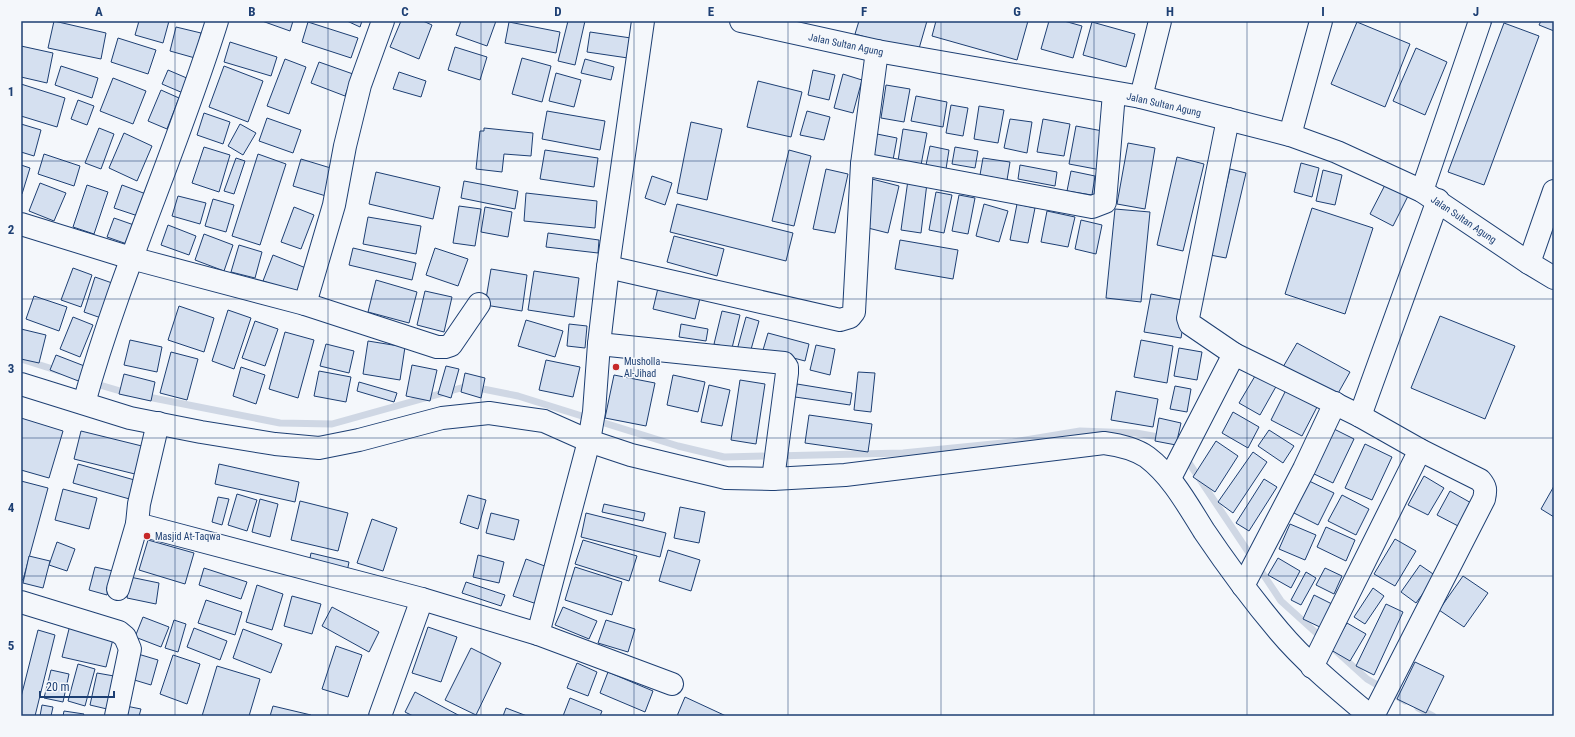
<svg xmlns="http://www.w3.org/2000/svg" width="1575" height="737" viewBox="0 0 1575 737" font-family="'Roboto Condensed',sans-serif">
<rect width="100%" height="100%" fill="#f4f7fb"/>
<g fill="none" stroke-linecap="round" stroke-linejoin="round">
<!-- stream -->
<g stroke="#cfd7e4" stroke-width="7">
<polyline points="21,359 59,371"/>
<polyline points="93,383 127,393"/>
<polyline points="143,396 280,423 332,424 468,386 518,396 678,446 724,457 903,453 1013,442 1080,431 1136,433 1164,438"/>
<polyline points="1185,457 1281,601 1323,639"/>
<polyline points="1335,650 1367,679 1405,701"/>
<polyline points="1418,708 1433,716"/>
</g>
</g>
<!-- building -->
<g fill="#d5e0f0" stroke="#1d3f73">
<polygon points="54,21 106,33 101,59 48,48"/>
<polygon points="139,21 169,21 163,43 135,35"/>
<polygon points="262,21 293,21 290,31"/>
<polygon points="347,21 362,21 360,27"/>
<polygon points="401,21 423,21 432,25 419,59 390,47"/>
<polygon points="461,21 496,21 487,46 456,35"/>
<polygon points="568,21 585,21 575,65 558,61"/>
<polygon points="859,21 927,21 918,52 855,34"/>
<polygon points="936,21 1028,21 1017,60 932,36"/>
<polygon points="1049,21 1064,21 1082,26 1073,58 1041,49"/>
<polygon points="1541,21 1554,21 1554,31 1539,25"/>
<polygon points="308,22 358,38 351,58 302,42"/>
<polygon points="509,22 560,32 556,53 505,43"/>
<polygon points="1092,22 1135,34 1126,67 1083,55"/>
<polygon points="1357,22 1410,44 1385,107 1331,84"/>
<polygon points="1504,23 1539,36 1484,185 1448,172"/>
<polygon points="176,27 201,33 195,58 170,51"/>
<polygon points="590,32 631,38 628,58 587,52"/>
<polygon points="118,38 156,50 148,74 111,62"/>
<polygon points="230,42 277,57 271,76 224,62"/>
<polygon points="21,46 53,53 47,83 21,77"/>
<polygon points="455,47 487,57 480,80 448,70"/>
<polygon points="1416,48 1447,62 1425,115 1393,101"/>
<polygon points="522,58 551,66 542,102 512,94"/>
<polygon points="285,59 306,67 289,114 267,106"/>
<polygon points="585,59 614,67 611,80 581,73"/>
<polygon points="319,62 353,74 345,96 311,83"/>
<polygon points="61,66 98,78 92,98 55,85"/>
<polygon points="224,66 263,81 248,122 209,107"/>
<polygon points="168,70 189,79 183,93 162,84"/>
<polygon points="813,70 835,75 829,100 808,95"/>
<polygon points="399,72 426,81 421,97 393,89"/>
<polygon points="556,73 581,80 574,107 549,101"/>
<polygon points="843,74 862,80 853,113 834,108"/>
<polygon points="113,78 146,91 133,124 100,111"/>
<polygon points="758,81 802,92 791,137 747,127"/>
<polygon points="21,84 65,98 57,127 21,116"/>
<polygon points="886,85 910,89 904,122 881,118"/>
<polygon points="161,90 179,98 167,129 148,121"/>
<polygon points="916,96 947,102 943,127 911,121"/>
<polygon points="78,100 94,106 87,125 71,119"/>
<polygon points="951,105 968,108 963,136 946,133"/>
<polygon points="979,106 1004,110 998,143 974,139"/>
<polygon points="547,111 605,121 600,150 542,139"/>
<polygon points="807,111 830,117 824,140 800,135"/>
<polygon points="204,113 230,122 223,144 197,135"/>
<polygon points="267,118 301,130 293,153 259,141"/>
<polygon points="1010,119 1032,122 1027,153 1004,148"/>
<polygon points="1043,119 1070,124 1064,156 1037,152"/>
<polygon points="691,122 722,129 707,200 677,193"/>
<polygon points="21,124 41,130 34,156 21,152"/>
<polygon points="240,124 256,133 243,155 228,146"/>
<polygon points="1076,126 1108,132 1101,170 1069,164"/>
<polygon points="99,128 114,134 101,169 85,163"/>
<polygon points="484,128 533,133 531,156 504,154 502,172 476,169 480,131 484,131"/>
<polygon points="903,129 927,133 921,165 898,161"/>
<polygon points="124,133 152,146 137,181 109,168"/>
<polygon points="872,133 897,138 893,160 868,156"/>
<polygon points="1128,143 1155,148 1145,209 1117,204"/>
<polygon points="930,146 949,150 946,169 926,165"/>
<polygon points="204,147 230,155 219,192 192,183"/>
<polygon points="955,147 978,151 975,168 952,164"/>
<polygon points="545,150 598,158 594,187 540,179"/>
<polygon points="789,150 811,156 794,226 772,221"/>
<polygon points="44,154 80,166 74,186 38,174"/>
<polygon points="258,154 286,164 260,245 232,236"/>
<polygon points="1177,157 1204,164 1183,251 1157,245"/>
<polygon points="236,158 245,161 234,194 224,191"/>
<polygon points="983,158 1010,162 1007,180 980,175"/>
<polygon points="301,159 334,169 326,196 293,186"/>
<polygon points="1301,163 1319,168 1312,197 1294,192"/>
<polygon points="21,165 30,168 22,194 21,193"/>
<polygon points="1020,165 1057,172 1055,186 1018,179"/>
<polygon points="826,169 848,174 835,233 813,229"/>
<polygon points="1230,169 1246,173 1226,258 1210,255"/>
<polygon points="1323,170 1342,175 1335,205 1316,201"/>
<polygon points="1071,171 1095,176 1092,195 1067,191"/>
<polygon points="376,172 440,187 433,219 369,204"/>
<polygon points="652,176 672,183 665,205 645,198"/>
<polygon points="872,179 899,186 888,233 860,226"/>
<polygon points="908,180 927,183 921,233 901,230"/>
<polygon points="464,181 518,191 515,209 461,198"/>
<polygon points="40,183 66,193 54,221 29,211"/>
<polygon points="1386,183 1409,194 1393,226 1370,214"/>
<polygon points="87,185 108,192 94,234 73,227"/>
<polygon points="122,185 146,194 138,216 114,208"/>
<polygon points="936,192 952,195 944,233 929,230"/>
<polygon points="526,193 597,201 595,228 524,221"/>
<polygon points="959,195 975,198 968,234 952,231"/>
<polygon points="178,196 206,203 200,224 172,216"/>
<polygon points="213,199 234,205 226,232 205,226"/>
<polygon points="677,204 793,233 786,261 670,232"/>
<polygon points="984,204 1008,211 999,242 976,236"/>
<polygon points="1017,204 1035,208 1028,243 1010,240"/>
<polygon points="459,206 481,209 475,246 453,243"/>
<polygon points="294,207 314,215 301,249 281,242"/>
<polygon points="485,207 512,212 508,237 481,232"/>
<polygon points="1312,208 1373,228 1345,314 1285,294"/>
<polygon points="1115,209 1150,212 1141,302 1106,298"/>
<polygon points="1047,211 1075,217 1068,247 1041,242"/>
<polygon points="368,217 421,226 416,254 363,244"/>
<polygon points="114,218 134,225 127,244 107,237"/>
<polygon points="1081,220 1102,225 1096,254 1075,249"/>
<polygon points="168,225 196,236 189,255 161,245"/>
<polygon points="548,233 599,240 598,253 546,247"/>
<polygon points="204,234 233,245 224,271 195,260"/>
<polygon points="674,236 724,249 717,276 667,262"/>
<polygon points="900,240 958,250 953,279 895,269"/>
<polygon points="239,245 262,252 255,278 231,272"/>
<polygon points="353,248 416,263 412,280 349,265"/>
<polygon points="435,248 468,259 458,286 426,275"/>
<polygon points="273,255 311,270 302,295 263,281"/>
<polygon points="73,268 92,275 81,307 61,300"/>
<polygon points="491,269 527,275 522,311 485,305"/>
<polygon points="534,271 579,278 574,317 528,310"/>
<polygon points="95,277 115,284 104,319 84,312"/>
<polygon points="376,280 417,292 409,323 368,312"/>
<polygon points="658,288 700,298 695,319 653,309"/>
<polygon points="425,291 452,297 444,332 417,325"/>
<polygon points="1151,294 1187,301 1181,338 1144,332"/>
<polygon points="34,296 67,307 59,331 26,319"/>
<polygon points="179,306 214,318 204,352 168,340"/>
<polygon points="228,310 251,318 234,369 212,361"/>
<polygon points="722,311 740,315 732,348 714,344"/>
<polygon points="1440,316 1515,346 1485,419 1411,388"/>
<polygon points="73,317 93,325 80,357 60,349"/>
<polygon points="746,317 759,321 750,353 737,350"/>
<polygon points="526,320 563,331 555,357 518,346"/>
<polygon points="255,321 278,329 265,366 242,358"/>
<polygon points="569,324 587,326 585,348 567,346"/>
<polygon points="681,324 708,329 706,341 679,337"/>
<polygon points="21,329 46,335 39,363 21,359"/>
<polygon points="285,332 314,340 298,398 269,389"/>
<polygon points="768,333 809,344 805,361 763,350"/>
<polygon points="130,340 162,347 157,372 124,365"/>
<polygon points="1141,340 1173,346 1167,383 1134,377"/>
<polygon points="368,341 405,347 400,380 363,374"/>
<polygon points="1297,343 1350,372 1336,397 1283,367"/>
<polygon points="326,344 354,351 349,373 320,366"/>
<polygon points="816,345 835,349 830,375 810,370"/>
<polygon points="1179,348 1202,352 1197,380 1174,376"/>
<polygon points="171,352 198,359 187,400 160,393"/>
<polygon points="56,355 87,367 81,382 50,370"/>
<polygon points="546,360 580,367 573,397 539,390"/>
<polygon points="412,365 437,370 430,401 406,396"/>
<polygon points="446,366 459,369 451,398 438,394"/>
<polygon points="241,367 265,375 256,404 233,396"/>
<polygon points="319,371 351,377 346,402 314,396"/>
<polygon points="1258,371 1278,383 1260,415 1239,403"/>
<polygon points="858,372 875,373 871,412 854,410"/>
<polygon points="465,373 485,378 481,398 461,392"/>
<polygon points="124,374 155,382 151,401 119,394"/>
<polygon points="614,375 655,383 646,426 605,418"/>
<polygon points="673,375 705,382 698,412 667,405"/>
<polygon points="740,380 765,384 756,444 731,440"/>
<polygon points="359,382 397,393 394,402 357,391"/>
<polygon points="797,384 852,393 850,405 795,397"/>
<polygon points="709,385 730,390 722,426 701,422"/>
<polygon points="1175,386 1191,389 1187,412 1170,409"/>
<polygon points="1286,390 1317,407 1302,436 1271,420"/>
<polygon points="1116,391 1158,399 1153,427 1111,420"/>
<polygon points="1233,412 1259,427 1248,448 1222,433"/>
<polygon points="809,415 872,424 868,452 805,443"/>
<polygon points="21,418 63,431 49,478 21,470"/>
<polygon points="1159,418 1181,423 1176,445 1155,441"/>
<polygon points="1332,428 1354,439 1333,483 1310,472"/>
<polygon points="1269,430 1294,446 1283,463 1258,446"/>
<polygon points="81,431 150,448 143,476 74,459"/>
<polygon points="1216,441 1238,456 1215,492 1193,477"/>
<polygon points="1365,444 1392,457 1372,500 1345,488"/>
<polygon points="1253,452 1267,462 1233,513 1218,502"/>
<polygon points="78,464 138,481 133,500 73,483"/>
<polygon points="219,464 299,482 295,502 215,484"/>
<polygon points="1424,476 1444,488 1428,515 1408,505"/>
<polygon points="1264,479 1277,487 1249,531 1236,523"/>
<polygon points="1305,479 1334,493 1318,525 1290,511"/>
<polygon points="21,481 48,488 23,580 21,579"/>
<polygon points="1554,486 1554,517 1541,509"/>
<polygon points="63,489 97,498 89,529 55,520"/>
<polygon points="1450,491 1473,504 1460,527 1437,515"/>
<polygon points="237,494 257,500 247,531 228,525"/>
<polygon points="468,495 486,500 478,529 460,523"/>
<polygon points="1342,495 1369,509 1356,535 1328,521"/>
<polygon points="218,497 229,499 222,525 212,522"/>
<polygon points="260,499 278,504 270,537 252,532"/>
<polygon points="300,501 348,513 338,551 291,540"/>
<polygon points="604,504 645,513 643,521 602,512"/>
<polygon points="680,507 705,512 699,543 674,538"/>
<polygon points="491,513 519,520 514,540 486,533"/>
<polygon points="586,513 666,533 660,557 581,537"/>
<polygon points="372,519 397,528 383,571 357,563"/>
<polygon points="1290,524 1316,535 1305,560 1279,549"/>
<polygon points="1326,527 1355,540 1346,561 1317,547"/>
<polygon points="1395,539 1416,551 1395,586 1374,574"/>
<polygon points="148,540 194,553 185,584 139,570"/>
<polygon points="583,540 637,556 629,581 575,564"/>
<polygon points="57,542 75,549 67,571 49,565"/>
<polygon points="668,550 700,560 691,591 659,581"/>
<polygon points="311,553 349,562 347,572 309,563"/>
<polygon points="478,555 504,562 499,583 473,577"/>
<polygon points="29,556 50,561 43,588 23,583"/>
<polygon points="1278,558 1300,571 1291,588 1268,575"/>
<polygon points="526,559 550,568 537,604 513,596"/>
<polygon points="1420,565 1436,576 1416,603 1401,592"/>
<polygon points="95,567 113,571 107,595 89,590"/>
<polygon points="575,567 622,582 612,615 565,600"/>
<polygon points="204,568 247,582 241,599 199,585"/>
<polygon points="1325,568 1342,576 1334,594 1316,585"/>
<polygon points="1306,572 1316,578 1301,605 1291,600"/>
<polygon points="1463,576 1488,593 1464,627 1439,610"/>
<polygon points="130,577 159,583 156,604 127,598"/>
<polygon points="466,582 505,595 501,606 462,593"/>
<polygon points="257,585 283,594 272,630 246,622"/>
<polygon points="1373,588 1384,596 1365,624 1354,617"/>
<polygon points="1314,595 1336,606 1324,629 1303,619"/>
<polygon points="292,596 321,604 312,634 284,626"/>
<polygon points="206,600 242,612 235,635 198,623"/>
<polygon points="1386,604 1403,612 1374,675 1356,666"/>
<polygon points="332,607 379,632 369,652 322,626"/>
<polygon points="563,607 597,621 589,639 555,625"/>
<polygon points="143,617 169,627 161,647 135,637"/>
<polygon points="174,620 186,624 178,652 165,648"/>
<polygon points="606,620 635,629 628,652 598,643"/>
<polygon points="1347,623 1366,634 1350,661 1331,650"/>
<polygon points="70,625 114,635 106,667 62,657"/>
<polygon points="428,627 457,637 441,682 412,673"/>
<polygon points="194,628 227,641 220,660 187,647"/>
<polygon points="243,629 282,644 271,673 233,658"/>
<polygon points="38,630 55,635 35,716 21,716 21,697"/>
<polygon points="336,646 362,655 348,697 322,689"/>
<polygon points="471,648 501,663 476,715 445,700"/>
<polygon points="138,654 158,660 151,685 131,679"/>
<polygon points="173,655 200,664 187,704 160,694"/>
<polygon points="1415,662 1444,676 1426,713 1397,699"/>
<polygon points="577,663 597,672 588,696 567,688"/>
<polygon points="78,664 95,669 85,706 68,701"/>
<polygon points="217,666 260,679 249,716 202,716"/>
<polygon points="51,670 69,674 63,702 44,698"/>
<polygon points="608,672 653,691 645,712 600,693"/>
<polygon points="97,673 114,676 107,709 90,705"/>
<polygon points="415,692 460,716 413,716 405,712"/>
<polygon points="685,697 726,716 677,716"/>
<polygon points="570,698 602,711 600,716 563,716"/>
<polygon points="42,705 53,707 51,716 40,716"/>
<polygon points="126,706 141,709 139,716 123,716"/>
<polygon points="273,706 311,715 310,716 270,716"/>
<polygon points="506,708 527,716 503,716"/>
<polygon points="64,711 84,714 83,716 63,716"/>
</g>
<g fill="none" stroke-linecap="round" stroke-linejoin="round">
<!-- minor casing -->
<g stroke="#1d3f73" stroke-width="24">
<g id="minor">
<polyline points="1141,97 1160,21"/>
<path d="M1228,119L1188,318L1190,324L1234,354L1360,416L1420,450L1480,480C1486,487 1486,490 1484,499L1373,716"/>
<polyline points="1290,135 1321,21"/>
<polyline points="862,164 1092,207 1105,202 1114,93"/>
<polyline points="1422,191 1480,21"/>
<polyline points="21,224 131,258 305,304 437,347 445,347 451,345 479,304"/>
<polyline points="1529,263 1554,191"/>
<polyline points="608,267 840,320 850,317 854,312 862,164 877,51"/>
<polyline points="305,304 334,205 345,146 360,85 383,21"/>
<polyline points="599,344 784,363 787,367 787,373 773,479"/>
<path d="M84,403C120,273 177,150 217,21"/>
<polyline points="1360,416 1438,200"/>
<polyline points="158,423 139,504 137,524 422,599 538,634 589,441 594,412 599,344 608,267 643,21"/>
<polyline points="1170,478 1234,354"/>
<polyline points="1243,586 1304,469 1335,403"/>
<polyline points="118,589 137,524"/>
<polyline points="21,602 119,632 125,637 130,649 116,716"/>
<polyline points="538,634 672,684"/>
<polyline points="1312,667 1420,450"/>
<polyline points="380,716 422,599"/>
</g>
</g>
<!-- tertiary casing -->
<g stroke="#1d3f73" stroke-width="24">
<path id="tertiary" d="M21,384L130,418L201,432L275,444L319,448L359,440L442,418L489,413L544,421L589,441L631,455L726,478L773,479L845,475L1104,443C1119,445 1134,448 1147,457C1172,476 1187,504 1204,531C1227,565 1252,599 1279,631C1306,663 1338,689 1370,716"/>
</g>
<!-- secondary casing -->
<g stroke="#1d3f73" stroke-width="24">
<polyline id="secondary" points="741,21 877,51 1141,97 1290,135 1337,152 1422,191 1529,263 1554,278"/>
</g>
<!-- minor -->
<use href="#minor" stroke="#f4f7fb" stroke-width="22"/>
<!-- tertiary -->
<use href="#tertiary" stroke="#f4f7fb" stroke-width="22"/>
<!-- secondary -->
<use href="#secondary" stroke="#f4f7fb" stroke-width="22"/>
</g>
<!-- grid -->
<path fill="none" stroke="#1d3f73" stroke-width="1" stroke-opacity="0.55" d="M175,21V716M328,21V716M481,21V716M634,21V716M788,21V716M941,21V716M1094,21V716M1247,21V716M1400,21V716M21,161H1554M21,299H1554M21,438H1554M21,576H1554"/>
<!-- markers -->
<g fill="#c62828" stroke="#f4f7fb" stroke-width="1.5">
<circle cx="616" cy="367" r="4"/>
<circle cx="147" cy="536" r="4"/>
</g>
<g text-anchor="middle" stroke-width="3" stroke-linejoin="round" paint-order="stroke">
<!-- street labels -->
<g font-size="10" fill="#1d3f73" stroke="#f4f7fb">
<text transform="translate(846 44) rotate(12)" y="4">Jalan Sultan Agung</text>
<text transform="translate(1164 104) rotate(13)" y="4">Jalan Sultan Agung</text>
<text transform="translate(1464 219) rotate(34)" y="4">Jalan Sultan Agung</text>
</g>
<!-- poi labels -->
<g font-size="10" fill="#1d3f73" stroke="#f4f7fb" text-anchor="start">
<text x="624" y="365">Musholla<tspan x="624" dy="12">Al-Jihad</tspan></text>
<text x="155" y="540">Masjid At-Taqwa</text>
</g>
</g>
<!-- border -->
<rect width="1575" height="737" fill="none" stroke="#f4f7fb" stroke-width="44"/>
<!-- scale -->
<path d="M40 691v6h74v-6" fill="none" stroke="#1d3f73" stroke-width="2"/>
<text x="46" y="691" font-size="12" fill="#1d3f73" stroke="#f4f7fb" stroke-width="3" paint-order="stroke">20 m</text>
<rect x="22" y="22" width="1531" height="693" fill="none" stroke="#1d3f73" stroke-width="1.5"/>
<g font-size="13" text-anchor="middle" font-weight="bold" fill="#1d3f73">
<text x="99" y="16">A</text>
<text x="252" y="16">B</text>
<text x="405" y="16">C</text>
<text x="558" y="16">D</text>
<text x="711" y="16">E</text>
<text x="864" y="16">F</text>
<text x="1017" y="16">G</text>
<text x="1170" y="16">H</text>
<text x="1323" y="16">I</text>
<text x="1476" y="16">J</text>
<text x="11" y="96">1</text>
<text x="11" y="234">2</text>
<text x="11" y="373">3</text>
<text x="11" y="512">4</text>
<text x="11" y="650">5</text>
</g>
</svg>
